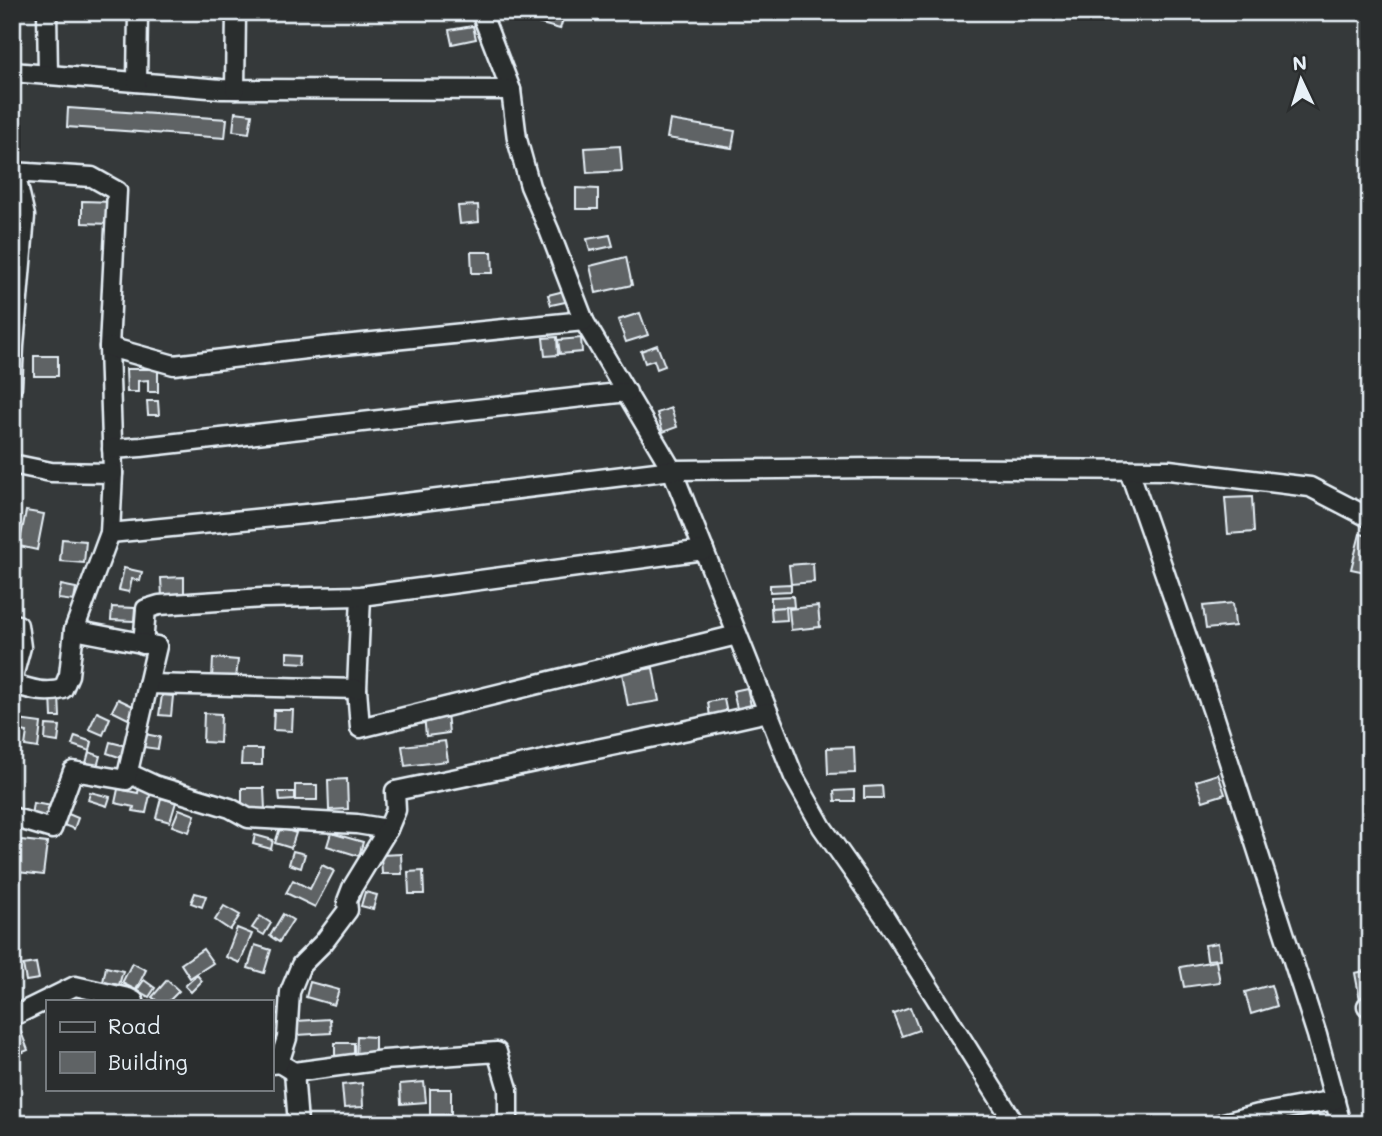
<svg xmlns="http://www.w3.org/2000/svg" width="1382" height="1136" viewBox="0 0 1382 1136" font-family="Mali,sans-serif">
<rect width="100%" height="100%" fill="#35393a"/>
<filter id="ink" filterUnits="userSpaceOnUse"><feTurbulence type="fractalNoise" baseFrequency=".0143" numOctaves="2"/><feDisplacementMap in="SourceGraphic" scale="14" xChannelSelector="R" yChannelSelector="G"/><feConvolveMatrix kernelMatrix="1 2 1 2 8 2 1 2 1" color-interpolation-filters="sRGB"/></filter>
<g filter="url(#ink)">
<!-- building -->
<g fill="#5f6365" stroke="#e8f1f8" stroke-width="2">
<polygon points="537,12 549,12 564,16 560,29 534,22"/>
<polygon points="473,26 476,39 452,44 449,30"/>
<polygon points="68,108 227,119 225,138 67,127"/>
<polygon points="235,112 252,114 249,133 233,131"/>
<polygon points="670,120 735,131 732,148 667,138"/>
<polygon points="620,146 622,171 587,173 585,148"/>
<polygon points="576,188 598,189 598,209 576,209"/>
<polygon points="82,201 113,202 112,224 82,223"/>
<polygon points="478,205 479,222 460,224 458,206"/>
<polygon points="610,235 613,246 590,251 587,239"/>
<polygon points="471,252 492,252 493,273 472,273"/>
<polygon points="626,257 632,285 596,293 590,266"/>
<polygon points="568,290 570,301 551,305 548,295"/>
<polygon points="640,313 648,335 626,342 618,320"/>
<polygon points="557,337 558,355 545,356 543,338"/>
<polygon points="581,338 582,352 560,354 558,340"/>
<polygon points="657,345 665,366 657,369 654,360 645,363 641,351"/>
<rect x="34" y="356" width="24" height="20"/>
<polygon points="126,369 158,369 158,392 148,392 148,380 138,381 138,392 127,392"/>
<polygon points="147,401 158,401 159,415 148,415"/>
<polygon points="671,408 677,427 663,432 657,413"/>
<polygon points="1252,497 1254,532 1228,534 1225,498"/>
<polygon points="26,511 44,514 37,550 19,546"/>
<polygon points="1360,534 1370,536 1370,573 1351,569"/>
<polygon points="62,539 86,541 84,563 60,561"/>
<polygon points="813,563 814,582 791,584 789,565"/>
<polygon points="124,568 142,572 140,581 132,579 129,592 119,590"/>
<polygon points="184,577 184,597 162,597 161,578"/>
<polygon points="791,584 791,591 770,592 770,585"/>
<polygon points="61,585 76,588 74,601 58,599"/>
<polygon points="793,596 794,607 771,608 771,597"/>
<polygon points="1233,603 1235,626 1206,629 1203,606"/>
<polygon points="818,606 820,627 791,630 789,609"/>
<polygon points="112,607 135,608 134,621 111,620"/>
<polygon points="786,607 787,620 772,621 771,608"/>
<polygon points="287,652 307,653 306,663 287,662"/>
<polygon points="213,658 238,660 236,679 212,678"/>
<polygon points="653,668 659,701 628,706 622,673"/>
<polygon points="747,688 752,710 738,713 733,691"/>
<polygon points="51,695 59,695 60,717 52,717"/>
<polygon points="162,695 173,696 171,716 159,715"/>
<polygon points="118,699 135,707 128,719 112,711"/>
<polygon points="724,699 727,714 710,717 708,702"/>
<polygon points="274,710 293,710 292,731 273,730"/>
<polygon points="97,712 110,718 103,735 89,729"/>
<polygon points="204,713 221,714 220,743 203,742"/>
<polygon points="447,713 449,733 426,736 424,715"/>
<polygon points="18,720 41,723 38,748 25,746 27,732 17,730"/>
<polygon points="46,725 60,726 58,742 45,740"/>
<polygon points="145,734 160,737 158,749 143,747"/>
<polygon points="75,736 92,742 90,751 72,745"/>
<polygon points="445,741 448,761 405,766 402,746"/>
<polygon points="110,742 126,746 122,758 107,753"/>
<polygon points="854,747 855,773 828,774 827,748"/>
<polygon points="242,749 262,749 262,765 241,765"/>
<polygon points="89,752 100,756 97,767 86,763"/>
<polygon points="1218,774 1225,794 1203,801 1196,781"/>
<polygon points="347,779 348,809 329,810 328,780"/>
<polygon points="140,783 152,786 146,813 133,811 134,807 115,803 118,789 138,793"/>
<rect x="295" y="785" width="22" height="15"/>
<polygon points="882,786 883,798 864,798 864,787"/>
<polygon points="242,788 264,788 265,810 242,810"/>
<polygon points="854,790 854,801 835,801 834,791"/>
<polygon points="90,792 110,797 107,806 88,800"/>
<polygon points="279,792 295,792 295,800 280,801"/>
<polygon points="161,798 176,802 170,822 156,818"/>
<polygon points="33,803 53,806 51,820 31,816"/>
<polygon points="179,809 195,815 189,832 172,826"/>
<polygon points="66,813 78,818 74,829 61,824"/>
<polygon points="280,828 296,833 291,848 275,843"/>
<polygon points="331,833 363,842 359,856 327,846"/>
<polygon points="255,835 273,840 271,849 253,844"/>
<polygon points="21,840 47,843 43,875 18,872"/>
<polygon points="293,851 305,854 301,868 289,864"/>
<polygon points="401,854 402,874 382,874 381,855"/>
<polygon points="322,865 334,871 315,907 286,893 293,880 310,889"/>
<polygon points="423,871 424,894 409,894 408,872"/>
<polygon points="365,892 377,895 373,909 361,906"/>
<polygon points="195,893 206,896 202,907 191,903"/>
<polygon points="224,906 240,915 230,930 215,920"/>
<polygon points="283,914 293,920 279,942 270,936"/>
<polygon points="260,916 271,923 264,935 252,928"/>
<polygon points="237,928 252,934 240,963 226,957"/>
<polygon points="1218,943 1220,959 1207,960 1205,945"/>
<polygon points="255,945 271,950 264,973 248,968"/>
<polygon points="203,949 213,963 190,978 181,964"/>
<polygon points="1216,961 1220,982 1184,987 1180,967"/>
<polygon points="36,963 39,979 26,981 23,965"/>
<polygon points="132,963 146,970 136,990 122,983"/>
<polygon points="106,967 123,971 119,985 103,982"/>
<polygon points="1370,970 1370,999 1360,1000 1355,973"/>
<polygon points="197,975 202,981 191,992 185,986"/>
<polygon points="144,980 155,988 149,997 137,990"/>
<polygon points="167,980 179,991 169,1001 157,1001 152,997"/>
<polygon points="310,982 339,990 334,1005 306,997"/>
<polygon points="1271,985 1277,1006 1251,1014 1245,992"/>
<polygon points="910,1007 919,1030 902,1036 893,1013"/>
<polygon points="330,1019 331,1033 297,1035 296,1021"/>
<polygon points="21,1032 28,1050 12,1057 12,1035"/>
<polygon points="357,1036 375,1037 375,1061 356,1060"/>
<rect x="335" y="1043" width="19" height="14"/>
<polygon points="424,1082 426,1102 401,1104 400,1084"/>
<polygon points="362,1083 363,1107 344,1108 342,1085"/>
<rect x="430" y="1089" width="21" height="26"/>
</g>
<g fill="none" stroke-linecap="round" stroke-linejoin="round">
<!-- minor casing -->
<g stroke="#e8f1f8" stroke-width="23">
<g id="minor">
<polyline points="47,12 48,75"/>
<polyline points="481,12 511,90 517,139 530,186 549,230 584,321 672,470 794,777 822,827 885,917 1015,1124"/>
<polyline points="12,72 221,89 511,90"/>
<polyline points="137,82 138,12"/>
<polyline points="235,89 236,12"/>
<path d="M12,172L92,177L117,191L109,347L113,473L110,533L74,630L69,675L63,689C46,694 32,690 14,684V673L21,647L18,625L12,624"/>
<polyline points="109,347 174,365 323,347 584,321"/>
<polyline points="12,386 14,346 25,216 15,172"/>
<polyline points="112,449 141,447 627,392"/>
<polyline points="12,464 51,472 113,473"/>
<polyline points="1129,470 1213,712 1317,1035 1341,1124"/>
<polyline points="110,533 357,509 672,470 876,468 1169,470 1310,487 1370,518"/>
<polyline points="361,596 357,689 360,728 737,635"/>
<polyline points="143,644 146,609 159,605 263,598 361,596 704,550"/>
<polyline points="148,684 357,689"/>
<polyline points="128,773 154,785 230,808 248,818 357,824 388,829"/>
<polyline points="12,817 52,829 73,771 126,780 157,646 74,630"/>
<polyline points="1367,1006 1370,1006"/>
<polyline points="12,1015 20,1013 75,986 128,998 134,1001"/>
<polyline points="279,1063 294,1072 384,1060 497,1052 508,1089 508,1124"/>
<polyline points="271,1064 279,1063 287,1038 290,992 301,965 324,942 348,910 347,901 352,888 388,829 396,810 395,791 688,730 768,712"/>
<polyline points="294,1072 298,1124"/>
<polyline points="1220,1124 1259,1114 1335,1100"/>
</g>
</g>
<!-- minor -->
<use href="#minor" stroke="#2a2d2e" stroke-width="18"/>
</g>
</g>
<!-- margin -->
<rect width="1382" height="1136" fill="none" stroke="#2a2d2e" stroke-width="42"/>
<rect x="21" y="21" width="1340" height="1094" fill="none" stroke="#e8f1f8" stroke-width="2.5" filter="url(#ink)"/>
<!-- legend -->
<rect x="46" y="1000" width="228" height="91" fill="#2a2d2e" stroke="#767b7f" stroke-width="2"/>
<rect x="60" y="1022" width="35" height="10" fill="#2a2d2e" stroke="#767b7f" stroke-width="2"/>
<text x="108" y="1034" font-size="21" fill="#e8f1f8">Road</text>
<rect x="60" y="1052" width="35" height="21" fill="#5f6365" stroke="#767b7f" stroke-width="2"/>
<text x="108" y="1070" font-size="21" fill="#e8f1f8">Building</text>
<!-- north arrow -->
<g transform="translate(1301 80) rotate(356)" stroke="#2a2d2e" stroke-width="5" paint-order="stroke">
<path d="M0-5L12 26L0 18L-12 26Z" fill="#e8f1f8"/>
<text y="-10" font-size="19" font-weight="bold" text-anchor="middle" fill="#e8f1f8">N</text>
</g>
</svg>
